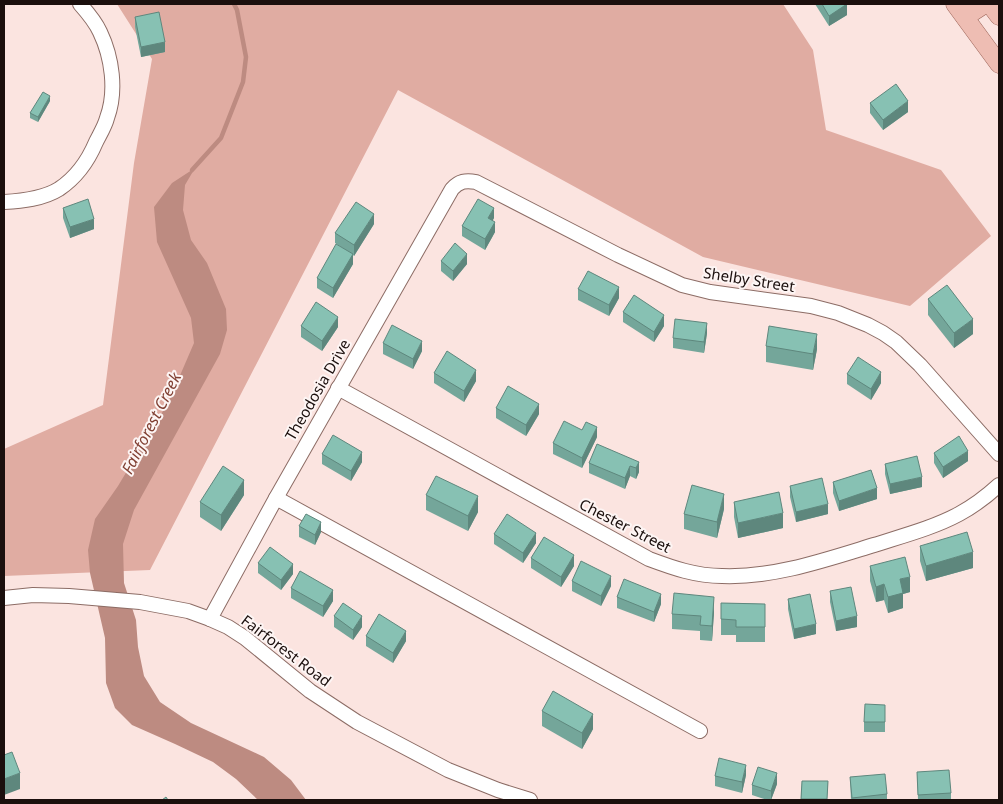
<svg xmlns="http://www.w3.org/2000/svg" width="1003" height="804" viewBox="0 0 1003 804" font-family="'Noto Sans',sans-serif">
<rect width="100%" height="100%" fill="#fbe4e0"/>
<!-- forest -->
<polygon fill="#e0aca2" points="117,4 783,4 813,50 826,130 941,170 991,236 910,306 703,257 398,90 150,570 4,576 4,449 103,405 134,163 152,59"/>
<!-- water -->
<polygon fill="#bd8b81" points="195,168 185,185 183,210 191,240 207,263 226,309 227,330 220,354 134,510 123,544 124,583 136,620 138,647 144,676 160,702 191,723 264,757 291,780 306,800 258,800 236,779 213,762 175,744 132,725 115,708 106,683 105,638 90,573 88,550 95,519 118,486 169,401 194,343 191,318 157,242 154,207 172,183"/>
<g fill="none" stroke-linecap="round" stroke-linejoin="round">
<!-- stream -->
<polyline stroke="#bd8b81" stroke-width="4.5" points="192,170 221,138 243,82 246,57 237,10 234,4"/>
<!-- minor casing -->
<g stroke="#8c6c65" stroke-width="16">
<g id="minor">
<path d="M4,202C22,201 43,199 59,189C77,177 88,161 96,142C100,134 105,126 107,118C117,91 112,57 100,32C95,21 88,13 80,4"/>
<path d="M338,388L649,559C673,568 696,576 722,576C773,578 825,560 874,545C902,536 933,528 959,514C974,506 987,496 999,485"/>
<polyline points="276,498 700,731"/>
<polyline points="4,598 33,595 69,596 140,602 188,611 210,619 228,627 245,638 310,691 357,722 448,770 498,790 530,800"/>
<path d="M210,619L276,498L452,189C459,181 466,180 476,182L618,255L682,285L710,292L811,306L838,313L868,325L883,333L896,342L920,365L999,454"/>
</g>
</g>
<!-- major casing -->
<g stroke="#9c6458" stroke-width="19">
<g id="major">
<polyline points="955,4 999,64"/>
<polyline points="990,4 999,16"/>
<polyline points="965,17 985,4"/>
</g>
</g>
<!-- minor -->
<use href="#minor" stroke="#fff" stroke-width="14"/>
<!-- major -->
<use href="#major" stroke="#eebdb3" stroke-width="18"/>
</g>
<!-- wall -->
<g fill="#74a69a">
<polygon points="815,4 847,4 847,15 829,26"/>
<polygon points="135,17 165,52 141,57 135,27"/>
<polygon points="50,101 38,122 30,118 30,113"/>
<polygon points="870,103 908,112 883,130 870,113"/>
<polygon points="63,208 94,229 70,238 63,218"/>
<polygon points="494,218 493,220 495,232 485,250 462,236 462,226"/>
<polygon points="374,224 354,256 353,255 353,264 333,298 317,288 317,278 344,249 335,243 335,233"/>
<polygon points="441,261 467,264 453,281 441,271"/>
<polygon points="578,289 619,298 609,316 578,300"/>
<polygon points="928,299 973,334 954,348 928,315"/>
<polygon points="623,312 664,326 654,342 623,322"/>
<polygon points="301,326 338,327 322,351 301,337"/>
<polygon points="707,333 704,353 673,348 673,338"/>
<polygon points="383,343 422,351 413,369 383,354"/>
<polygon points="766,346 817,349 813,370 766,362"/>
<polygon points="434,373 476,381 464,402 434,383"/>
<polygon points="847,374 881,383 871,400 847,384"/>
<polygon points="496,408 539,414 526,436 496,418"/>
<polygon points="597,437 582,468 553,454 553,443"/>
<polygon points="934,453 968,461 943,478 934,463"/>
<polygon points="322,454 362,462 351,481 322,464"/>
<polygon points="639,462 639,472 636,479 630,476 625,489 589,473 589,463"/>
<polygon points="885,464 922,487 890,494 885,474"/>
<polygon points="833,482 877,499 839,511 833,493"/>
<polygon points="790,486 828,514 796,522 790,497"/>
<polygon points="244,495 221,531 200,517 200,502"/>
<polygon points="426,495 478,512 468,531 426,510"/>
<polygon points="734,502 783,528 738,538 734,517"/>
<polygon points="724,509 717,538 684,529 684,514"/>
<polygon points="299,526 321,532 315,545 299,537"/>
<polygon points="494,534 536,543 523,563 494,544"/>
<polygon points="920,546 973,568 926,581 920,561"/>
<polygon points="531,558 574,566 561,587 531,568"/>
<polygon points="258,563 293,574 281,590 258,573"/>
<polygon points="870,566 910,592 903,594 903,608 888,613 884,600 876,602 870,581"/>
<polygon points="572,581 611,586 601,606 572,591"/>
<polygon points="291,588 333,601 323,617 291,598"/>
<polygon points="830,591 857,627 836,631 830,602"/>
<polygon points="617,597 661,604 654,622 617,608"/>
<polygon points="788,599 816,634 794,639 788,609"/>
<polygon points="721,603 765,604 765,642 736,642 736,635 721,635"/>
<polygon points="714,612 712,641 700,640 700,631 672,629 672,614"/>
<polygon points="334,616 362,627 353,640 334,627"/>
<polygon points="366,636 406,641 393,663 366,646"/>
<polygon points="885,705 885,732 864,732 864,722"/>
<polygon points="542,711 593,729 582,749 542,726"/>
<polygon points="917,772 951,793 951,800 918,800"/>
<polygon points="746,775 742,793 715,786 715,776"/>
<polygon points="850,777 887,794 887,800 851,800"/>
<polygon points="802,781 828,781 827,800 801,800"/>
<polygon points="777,784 771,800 767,800 752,795 752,785"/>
</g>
<!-- shaded-wall -->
<g fill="#5e877d">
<polygon points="847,4 847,15 829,26 829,16"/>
<polygon points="165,42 165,52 141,57 141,47"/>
<polygon points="50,96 50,101 38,122 38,117"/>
<polygon points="908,101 908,112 883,130 883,120"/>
<polygon points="494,208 494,218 488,228 488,218"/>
<polygon points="374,214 374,224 354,256 354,245"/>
<polygon points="94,219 94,229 70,238 70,227"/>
<polygon points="495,222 495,232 485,250 485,239"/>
<polygon points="353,254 353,264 333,298 333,288"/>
<polygon points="467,254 467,264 453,281 453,271"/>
<polygon points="619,287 619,298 609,316 609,305"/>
<polygon points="664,315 664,326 654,342 654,332"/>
<polygon points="338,317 338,327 322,351 322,341"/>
<polygon points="973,319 973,334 954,348 954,333"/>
<polygon points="707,323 707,333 704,353 704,342"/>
<polygon points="817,334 817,349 813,370 813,354"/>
<polygon points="422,341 422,351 413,369 413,359"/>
<polygon points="476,370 476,381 464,402 464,391"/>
<polygon points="881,372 881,383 871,400 871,389"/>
<polygon points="539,404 539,414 526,436 526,425"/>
<polygon points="597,427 597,437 582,468 582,458"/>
<polygon points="968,451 968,461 943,478 943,467"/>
<polygon points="362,452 362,462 351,481 351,471"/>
<polygon points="639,462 639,472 636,479 636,468"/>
<polygon points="630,466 630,476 625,489 625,478"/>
<polygon points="922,477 922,487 890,494 890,484"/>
<polygon points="244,480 244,495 221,531 221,515"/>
<polygon points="877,488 877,499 839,511 839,501"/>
<polygon points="724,494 724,509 717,538 717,522"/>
<polygon points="478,496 478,512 468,531 468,516"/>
<polygon points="828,504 828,514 796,522 796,512"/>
<polygon points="783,513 783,528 738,538 738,523"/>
<polygon points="321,522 321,532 315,545 315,535"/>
<polygon points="536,533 536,543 523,563 523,553"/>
<polygon points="973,552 973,568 926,581 926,566"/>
<polygon points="574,555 574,566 561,587 561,577"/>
<polygon points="293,564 293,574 281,590 281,580"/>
<polygon points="611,576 611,586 601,606 601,596"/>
<polygon points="910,577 910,592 903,594 903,608 888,613 888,597 900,579"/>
<polygon points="884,584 884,600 876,602 876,587"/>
<polygon points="333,590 333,601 323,617 323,606"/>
<polygon points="661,594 661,604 654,622 654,612"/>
<polygon points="714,597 714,612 712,641 712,626"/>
<polygon points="362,616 362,627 353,640 353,630"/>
<polygon points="857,616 857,627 836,631 836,621"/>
<polygon points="816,624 816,634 794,639 794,629"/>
<polygon points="406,631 406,641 393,663 393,653"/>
<polygon points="593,714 593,729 582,749 582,733"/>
<polygon points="746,765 746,775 742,793 742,782"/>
<polygon points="20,773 20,789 4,795 4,779"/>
<polygon points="777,773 777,784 771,800 771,791"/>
</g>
<!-- building -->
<g fill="#87c1b3" stroke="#5e877d">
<polygon points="822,4 847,4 829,16"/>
<polygon points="159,12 165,42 141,47 135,17"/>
<polygon points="896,84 908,101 883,120 870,103"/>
<polygon points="43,92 50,96 38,117 30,113"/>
<polygon points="88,199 94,219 70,227 63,208"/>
<polygon points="478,199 494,208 488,218 495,222 485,239 462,226"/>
<polygon points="356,202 374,214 354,245 335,233"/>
<polygon points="455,243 467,254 453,271 441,261"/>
<polygon points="336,244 353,254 333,288 317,278"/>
<polygon points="588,271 619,287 609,305 578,289"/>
<polygon points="947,285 973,319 954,333 928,299"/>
<polygon points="634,295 664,315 654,332 623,312"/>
<polygon points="316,302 338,317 322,341 301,326"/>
<polygon points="675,319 707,323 704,342 673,338"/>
<polygon points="392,325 422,341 413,359 383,343"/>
<polygon points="769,326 817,334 813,354 766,346"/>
<polygon points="447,351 476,370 464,391 434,373"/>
<polygon points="858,357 881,372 871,389 847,374"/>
<polygon points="508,386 539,404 526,425 496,408"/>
<polygon points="564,421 582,430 586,422 597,427 582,458 553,443"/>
<polygon points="333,435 362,452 351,471 322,454"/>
<polygon points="959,436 968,451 943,467 934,453"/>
<polygon points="597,444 639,462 636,468 630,466 625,478 589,463"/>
<polygon points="917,456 922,477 890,484 885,464"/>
<polygon points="223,466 244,480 221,515 200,502"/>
<polygon points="871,470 877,488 839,501 833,482"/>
<polygon points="436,476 478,496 468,516 426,495"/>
<polygon points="822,478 828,504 796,512 790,486"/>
<polygon points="692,485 724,494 717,522 684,514"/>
<polygon points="779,492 783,513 738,523 734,502"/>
<polygon points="306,514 321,522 315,535 299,526"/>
<polygon points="507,514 536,533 523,553 494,534"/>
<polygon points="967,532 973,552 926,566 920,546"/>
<polygon points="544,537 574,555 561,577 531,558"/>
<polygon points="270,547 293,564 281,580 258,563"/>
<polygon points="905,557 910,577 900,579 903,593 888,597 884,584 876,587 870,566"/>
<polygon points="581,561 611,576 601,596 572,581"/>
<polygon points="300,571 333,590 323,606 291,588"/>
<polygon points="624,579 661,594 654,612 617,597"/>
<polygon points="851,587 857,616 836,621 830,591"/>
<polygon points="674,593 714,597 712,626 700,625 701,616 672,614"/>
<polygon points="810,594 816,624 794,629 788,599"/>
<polygon points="343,603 362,616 353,630 334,616"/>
<polygon points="721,603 765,604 765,627 736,627 736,620 721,619"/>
<polygon points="379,614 406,631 393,653 366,636"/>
<polygon points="553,691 593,714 582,733 542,711"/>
<polygon points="865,704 885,705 885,722 864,722"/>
<polygon points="12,752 20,773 4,779 4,755"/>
<polygon points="719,758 746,765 742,782 715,776"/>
<polygon points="758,767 777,773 771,791 752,785"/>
<polygon points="949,770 951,793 918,795 917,772"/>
<polygon points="885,774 887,794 852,798 850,777"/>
<polygon points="802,781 828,781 827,799 801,799"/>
<polygon points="166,797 168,800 162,800"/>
</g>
<g text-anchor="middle" stroke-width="4" stroke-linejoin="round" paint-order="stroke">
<!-- street labels -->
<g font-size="15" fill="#1b0f0d" stroke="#fdf5f4">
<text transform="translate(749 280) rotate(9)" y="5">Shelby Street</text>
<text transform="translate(318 390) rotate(-60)" y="5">Theodosia Drive</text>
<text transform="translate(625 526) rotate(27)" y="5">Chester Street</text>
<text transform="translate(286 651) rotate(37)" y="5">Fairforest Road</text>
</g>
<!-- water labels -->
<g font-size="16" font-style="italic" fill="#814033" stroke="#fdf5f4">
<text transform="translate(151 423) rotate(-63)" y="6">Fairforest Creek</text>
</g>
</g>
<!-- border -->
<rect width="1003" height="804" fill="none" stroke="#1b0f0d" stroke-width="10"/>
</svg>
